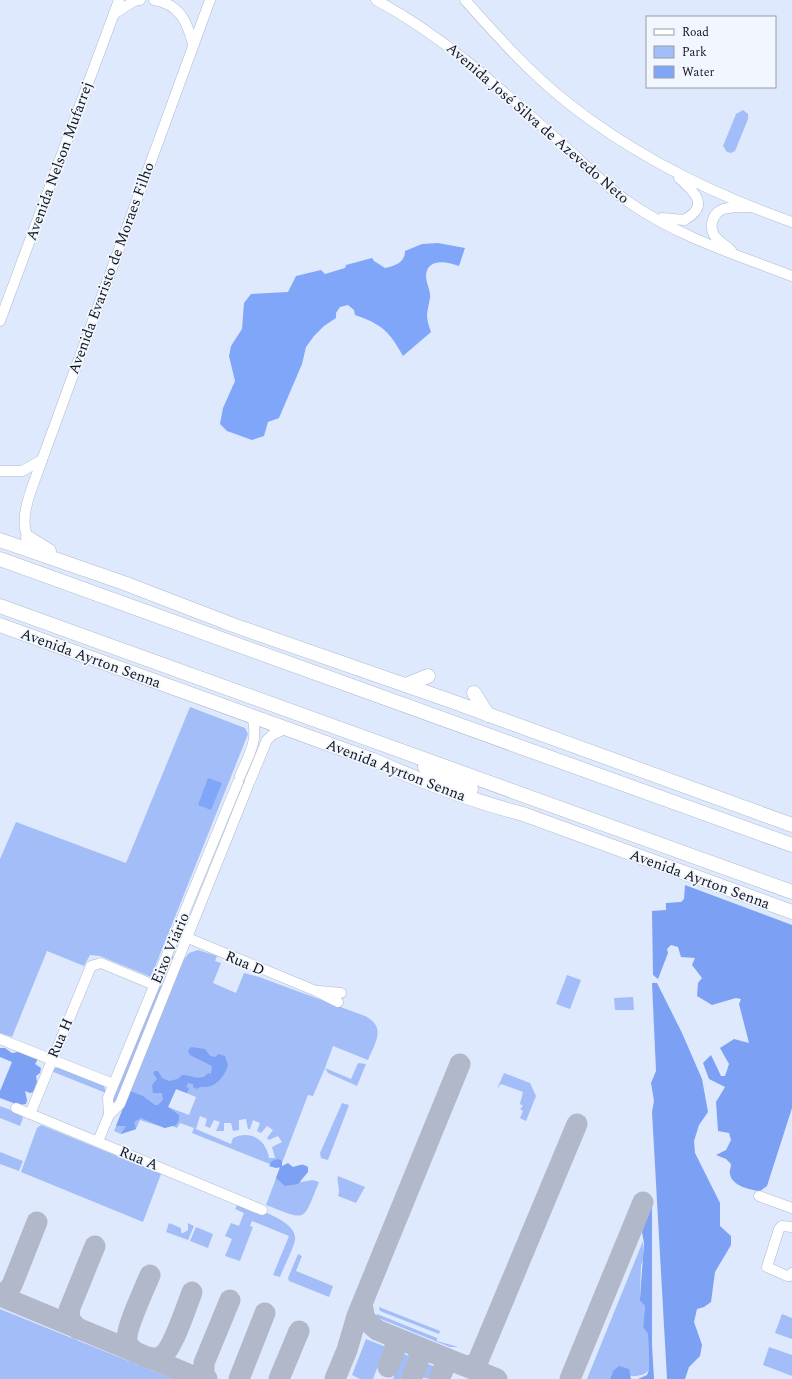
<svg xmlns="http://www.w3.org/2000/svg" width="792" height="1379" viewBox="0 0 792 1379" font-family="Spectral,serif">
<rect width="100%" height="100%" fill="#dfe9fe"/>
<!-- green -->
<g fill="#a2bdf7" fill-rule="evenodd">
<polygon points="743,110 748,114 748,119 735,151 731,153 727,152 723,146 736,114"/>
<polygon points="190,707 245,728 248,734 151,977 100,956 90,955 84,966 47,951 12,1037 0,1033 0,859 16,822 126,863"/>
<path d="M198,950L217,956L215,961L221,963L213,983L236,993L244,973L259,977L365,1016C387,1027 375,1043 368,1060L333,1046L325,1068L351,1079L358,1063L366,1064L357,1086L328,1073L325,1068L313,1096L308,1095L280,1168L192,1133L194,1128L180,1123L177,1128L167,1124L165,1128L140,1120L136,1129L121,1134L114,1131L182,962L189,953ZM176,1089L196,1097L189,1115L168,1107ZM200,1116L207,1119L205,1126L210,1128L214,1120L220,1122L216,1131H224V1123H231L233,1131L239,1130V1120L246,1119L248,1129H250L253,1120L260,1123L257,1131L261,1133L267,1126L273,1130L267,1138L269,1140L278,1136L282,1142L272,1147L275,1158H269C266,1139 250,1130 233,1138L231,1144L196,1129Z"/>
<polygon points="171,956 174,957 115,1105 111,1102"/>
<polygon points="567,975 581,980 570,1009 556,1004"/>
<polygon points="633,997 634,1010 615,1010 614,998"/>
<polygon points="55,1068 59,1068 104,1086 106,1093 51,1071"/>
<polygon points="504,1073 530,1083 536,1096 526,1121 520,1118 523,1111 520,1109 523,1106 520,1104 523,1092 501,1084 497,1089"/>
<polygon points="342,1103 349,1105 328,1160 321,1158 320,1153"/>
<polygon points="0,1106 21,1114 23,1118 20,1126 0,1118"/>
<polygon points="41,1125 161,1174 143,1222 21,1172 37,1128"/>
<polygon points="0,1152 23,1161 19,1171 0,1164"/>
<path d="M278,1173L301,1182L313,1180L319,1182C302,1223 308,1221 266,1205Z"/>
<path d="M338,1176L365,1187L356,1203L338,1196C341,1189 336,1182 338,1176Z"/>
<path d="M238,1203C252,1208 298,1220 295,1240C292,1252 284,1266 280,1277L273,1275L289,1236L252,1221L250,1226L253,1227L240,1261L225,1256L232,1239L225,1236L231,1223L239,1226L244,1213L235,1209Z"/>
<polygon points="169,1223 181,1228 181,1233 183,1233 188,1230 188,1223 194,1226 188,1240 166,1232"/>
<polygon points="196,1227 213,1234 208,1248 190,1241"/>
<path d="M643,1241V1260L641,1266L640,1299V1301L645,1306L643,1327L648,1334L649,1370C642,1379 624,1376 612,1373L610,1379H587Z"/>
<polygon points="298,1254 302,1256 296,1271 333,1286 329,1297 289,1281 288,1278"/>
<polygon points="379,1307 440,1331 439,1334 380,1311"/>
<polygon points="0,1309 173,1379 0,1379"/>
<polygon points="377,1314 437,1338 437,1341 458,1347 450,1347 376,1317"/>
<polygon points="782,1314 792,1318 792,1339 775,1333"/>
<polygon points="366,1339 391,1349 384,1365 379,1363 373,1379 360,1379 352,1375"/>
<polygon points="769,1347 792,1355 792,1376 763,1365"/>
<polygon points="398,1351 415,1359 408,1374 404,1372 401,1379 393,1379 396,1370 391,1367"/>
<polygon points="422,1362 439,1368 434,1379 415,1377"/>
</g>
<!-- forest -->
<g fill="#7ba0f4">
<path d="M685,885L792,925V1108L767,1186L760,1191C750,1190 732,1186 730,1174C729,1172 731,1167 731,1164L726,1159L716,1155L726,1150L731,1140L729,1133L718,1131L716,1102L725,1087L709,1079L703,1063L711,1055L721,1076H725L729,1064L720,1048L734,1039L749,1043L739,1004L741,999L736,998L712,1005L697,996L698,983L702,978L692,965L695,958L681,957L678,947L671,945L667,949L668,953L658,979L653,975L652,911L666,910V903L681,902L684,899Z"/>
<polygon points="652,983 657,983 682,1033 702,1079 708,1112 699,1125 694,1141 695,1153 720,1203 720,1226 731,1236 731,1245 715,1272 711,1302 704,1307 697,1309 694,1322 702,1345 700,1356 689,1367 685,1379 667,1379 652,1112 654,1101 651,1083 656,1071"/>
<path d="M191,1047L205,1049L210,1056L216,1057L218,1054L225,1056L228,1065C225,1075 218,1085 207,1087C203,1087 201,1086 197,1089L193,1087V1084L188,1083L186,1087L189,1088L187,1093L176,1089L168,1107L179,1115V1120L176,1125L165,1128L141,1118L134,1122L136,1129L121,1134L126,1126H116L130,1091L143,1096L155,1105H158L163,1100L162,1093H153L152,1085L157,1079L153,1073L155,1071H158L162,1078L169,1081L178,1079L182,1075C192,1074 200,1083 208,1073L211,1074L212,1066L190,1055L188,1051Z"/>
<polygon points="0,1048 5,1048 12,1053 24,1051 38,1059 35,1064 41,1068 40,1073 36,1076 37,1082 33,1092 30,1093 25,1091 27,1100 26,1104 19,1105 0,1098 0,1091 12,1062 0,1057"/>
<path d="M278,1159L282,1161V1166L288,1163L293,1167C300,1165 302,1163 308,1167V1172L298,1184L285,1186L276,1178L280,1167L276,1168L269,1166L272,1161Z"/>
<polygon points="652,1199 652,1345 654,1379 638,1379 647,1375 649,1370 648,1334 643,1327 645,1306 640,1301 640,1299 644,1243 642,1232 646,1218 646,1204"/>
<polygon points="619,1366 629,1369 631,1379 610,1379 613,1371"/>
</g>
<!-- water -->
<g fill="#80a6fa">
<path d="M438,243L465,248L459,266C448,262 427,257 426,276C426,283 431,291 430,298C427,315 425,315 431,332L403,356C389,331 383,325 355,315L354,310L348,305L340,307L336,313V318L324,326L314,336L306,347L302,364L279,418L268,422L264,436L252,440L227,431L220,424L223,408L235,381L229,356L231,346L242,329L244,303L251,294L288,292L296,276L321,270L325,274L345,268L346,265L372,258L374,261L385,268C394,266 405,263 405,251L422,244Z"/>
<polygon points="208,778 222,783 211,810 198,805"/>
</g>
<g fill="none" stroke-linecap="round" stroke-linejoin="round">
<!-- taxiway -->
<g stroke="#b0b8ca" stroke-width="21">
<polyline points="0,1295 7,1291 12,1285 37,1222"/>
<polyline points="0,1296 200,1379"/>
<polyline points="362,1305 365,1319 377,1330 497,1379"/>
<polyline points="78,1329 70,1320 69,1310 95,1246"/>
<path d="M136,1353C132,1349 128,1347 127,1341C125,1329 145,1288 150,1275"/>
<path d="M145,1357C151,1358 157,1360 163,1355C173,1348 187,1305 192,1292"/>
<polyline points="462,1365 471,1366 478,1361 577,1124"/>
<path d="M388,1367C392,1357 400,1345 391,1336"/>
<path d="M412,1377C416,1367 424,1355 415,1346"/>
<polyline points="207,1379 204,1374 204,1363 230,1300"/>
<polyline points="239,1379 265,1313"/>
<polyline points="279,1379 299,1331"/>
<polyline points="335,1379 347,1350 357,1316 460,1064"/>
<polyline points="439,1379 446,1364 454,1362"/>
<polyline points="570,1379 643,1202"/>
</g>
<!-- minor casing -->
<g stroke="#afb9cc" stroke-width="11">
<g id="minor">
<path d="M154,0C180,4 187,22 193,44"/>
<path d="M376,0C445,37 503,91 562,144C584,163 605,186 630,203C679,237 737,255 792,276"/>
<path d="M465,0C497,36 530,73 568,103C635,156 712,194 792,222"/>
<polyline points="114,14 134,1 140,0"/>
<path d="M662,218L684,220C710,206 695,192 679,178"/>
<path d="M731,250C725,245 718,241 714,235C712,231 711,227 712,223C715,205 735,207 749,207"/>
<polyline points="0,321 119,0"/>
<polyline points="0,471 22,471 42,460"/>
<path d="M28,538C17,516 35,482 42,460L210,0"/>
<path d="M240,776C249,754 259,741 252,716"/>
<polyline points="250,781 267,740 272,735 285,729"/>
<polyline points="183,936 316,991 338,1002"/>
<polyline points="319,991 341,993"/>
<polyline points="0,1039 113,1084"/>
<polyline points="16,1108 262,1210"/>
<polyline points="30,1114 91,966 101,963 154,985"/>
<polyline points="109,1115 120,1104 248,786"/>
<polyline points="98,1141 109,1115 108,1098 238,782"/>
<polyline points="759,1196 792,1208"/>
<polyline points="792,1227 782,1226 779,1229 767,1267 787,1276 790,1276 792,1273"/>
</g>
</g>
<!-- highway casing -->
<g stroke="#afb9cc" stroke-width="15">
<g id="highway">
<polyline points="28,538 49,551"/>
<polyline points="0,540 124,583 233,625 451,701 792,825"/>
<polyline points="0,559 792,845"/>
<polyline points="0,606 792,892"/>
<path d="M0,625L373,760C421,781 472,801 523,814L792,912"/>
<polyline points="406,685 428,676"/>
<polyline points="474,693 488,715"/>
<polyline points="425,767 471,789"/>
</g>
</g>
<!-- minor -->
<use href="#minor" stroke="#fff" stroke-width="10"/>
<!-- highway -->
<use href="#highway" stroke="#fff" stroke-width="14"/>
</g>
<g text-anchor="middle" stroke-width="3.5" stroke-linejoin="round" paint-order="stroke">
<!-- street labels -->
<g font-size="15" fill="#12151c" stroke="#f2f6ff">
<text transform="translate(538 123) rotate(41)" y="5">Avenida José Silva de Azevedo Neto</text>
<text transform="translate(59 161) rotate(-70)" y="5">Avenida Nelson Mufarrej</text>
<text transform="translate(111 268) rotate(-70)" y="5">Avenida Evaristo de Moraes Filho</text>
<text transform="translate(91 658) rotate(20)" y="5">Avenida Ayrton Senna</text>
<text transform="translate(396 770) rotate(21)" y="5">Avenida Ayrton Senna</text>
<text transform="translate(700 879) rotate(20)" y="5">Avenida Ayrton Senna</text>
<text transform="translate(170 948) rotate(-67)" y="5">Eixo Viário</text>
<text transform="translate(245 963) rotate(23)" y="5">Rua D</text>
<text transform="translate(60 1038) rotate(-67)" y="5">Rua H</text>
<text transform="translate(139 1158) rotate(22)" y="5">Rua A</text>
</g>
</g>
<!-- legend -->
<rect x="646" y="16" width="130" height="72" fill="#f2f6ff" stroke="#989ca4"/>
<rect x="654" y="29" width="20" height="6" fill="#ffffff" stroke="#989ca4"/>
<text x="682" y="36" font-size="12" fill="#12151c">Road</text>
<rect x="654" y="46" width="20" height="12" fill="#a2bdf7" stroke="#989ca4"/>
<text x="682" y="56" font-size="12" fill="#12151c">Park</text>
<rect x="654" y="66" width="20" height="12" fill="#80a6fa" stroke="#989ca4"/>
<text x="682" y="76" font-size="12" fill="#12151c">Water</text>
</svg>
